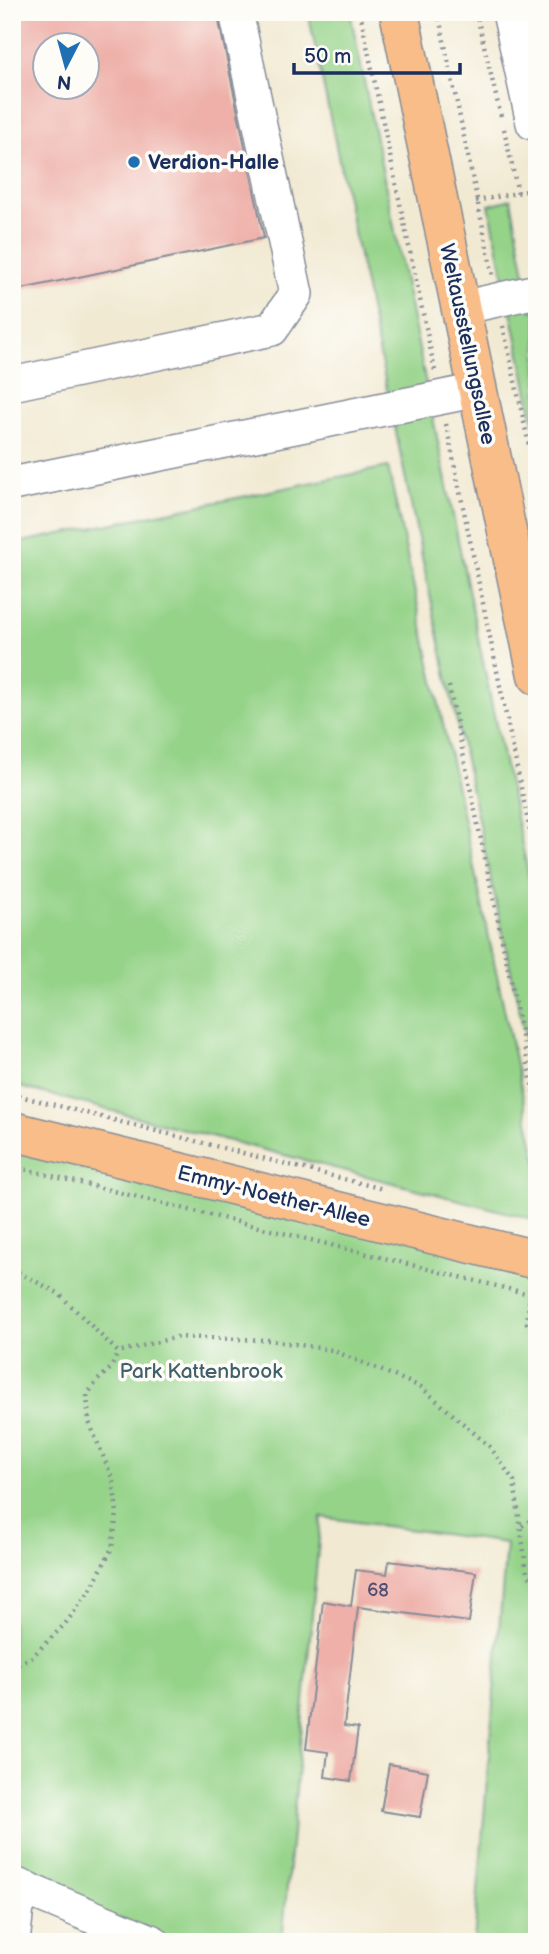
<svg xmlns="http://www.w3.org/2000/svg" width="549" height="1954" viewBox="0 0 549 1954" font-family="'Balsamiq Sans',sans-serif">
<rect width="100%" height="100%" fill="#fdfcf7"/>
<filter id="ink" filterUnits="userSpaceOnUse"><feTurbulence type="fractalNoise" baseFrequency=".0143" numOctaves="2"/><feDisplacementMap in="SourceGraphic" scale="14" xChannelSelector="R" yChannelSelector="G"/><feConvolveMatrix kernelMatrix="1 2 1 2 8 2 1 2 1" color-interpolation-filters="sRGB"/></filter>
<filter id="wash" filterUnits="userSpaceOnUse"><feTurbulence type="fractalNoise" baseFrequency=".00686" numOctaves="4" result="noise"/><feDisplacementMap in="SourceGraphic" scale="28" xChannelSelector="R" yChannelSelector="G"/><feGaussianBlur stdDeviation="1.57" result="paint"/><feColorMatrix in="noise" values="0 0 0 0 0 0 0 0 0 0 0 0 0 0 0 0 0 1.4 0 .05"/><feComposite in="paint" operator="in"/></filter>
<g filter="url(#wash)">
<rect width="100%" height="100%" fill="#f1e9d1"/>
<!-- green -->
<g fill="#95d389" stroke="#588174" stroke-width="2">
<polygon points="308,12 350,12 492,706 537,914 537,1091 449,686"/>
<polygon points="511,199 532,311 537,311 537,436 489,205"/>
<polygon points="388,467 537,1162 537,1220 12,1085 12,544"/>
<polygon points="12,1131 537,1261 537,1942 474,1942 506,1543 321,1517 282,1942 173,1942 12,1876"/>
</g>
<g id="blocks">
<!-- building -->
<g fill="#eeb0a9" fill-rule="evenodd">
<path d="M12,12H217L264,238L12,291ZM46,46H88V88H46Z"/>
<polygon points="389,1561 476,1572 469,1622 358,1607 344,1726 358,1728 351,1781 325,1777 328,1752 306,1749 323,1601 351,1606 356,1570 387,1574"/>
<polygon points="389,1764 428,1771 420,1817 381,1811"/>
</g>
</g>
</g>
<g filter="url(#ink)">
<use href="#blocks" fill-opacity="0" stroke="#868c98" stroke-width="2"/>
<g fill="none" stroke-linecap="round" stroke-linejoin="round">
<!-- minor casing -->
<g stroke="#868c98" stroke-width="36">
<g id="minor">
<polyline points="509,12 533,123 537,124"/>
<polyline points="461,308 537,291"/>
<polyline points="12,384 272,329 296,294 236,12"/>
<polyline points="12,484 478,390"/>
<polyline points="12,1883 153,1942"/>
<polyline points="13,1942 17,1907 28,1889"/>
</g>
</g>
<!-- major casing -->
<g stroke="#868c98" stroke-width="41">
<g id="major">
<polyline points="399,12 537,675"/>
<polyline points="12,1131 537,1260"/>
</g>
</g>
<!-- path -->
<g stroke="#868c98" stroke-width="4.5" stroke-dasharray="2 5" stroke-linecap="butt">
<polyline points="360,12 435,371"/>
<polyline points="438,12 493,276"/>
<polyline points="476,12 502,121"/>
<polyline points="504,129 518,193"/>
<polyline points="476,201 537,189"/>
<polyline points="503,326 537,482"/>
<polyline points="446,424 537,865"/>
<polyline points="449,686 537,1108"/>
<polyline points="12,1094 383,1189"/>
<polyline points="12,1166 537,1296"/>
<polyline points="12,1269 58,1293 118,1352 177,1337 269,1340 332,1350 421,1387 490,1447 514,1481 527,1573 537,1586"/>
<polyline points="530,1294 527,1323 537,1338"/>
<polyline points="522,1526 537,1516"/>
<polyline points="12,1667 32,1657 65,1624 91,1589 112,1548 117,1513 113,1480 89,1422 87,1395 97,1381 111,1368 118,1352"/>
</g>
<!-- minor -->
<use href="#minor" stroke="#fff" stroke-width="33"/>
<!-- major -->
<use href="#major" stroke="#f8bd88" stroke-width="38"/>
</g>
</g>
<!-- markers -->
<circle fill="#1f6fb2" stroke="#fdfcf7" stroke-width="2.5" cx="134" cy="162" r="7"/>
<g text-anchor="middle" stroke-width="7" stroke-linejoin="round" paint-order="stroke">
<!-- number labels -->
<g font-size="18" fill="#504f71">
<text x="378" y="1596">68</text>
</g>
<!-- poi labels -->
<g font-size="21" font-weight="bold" fill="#1b2f5e" stroke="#fdfcf7" text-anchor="start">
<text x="148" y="169">Verdion-Halle</text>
</g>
<!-- street labels -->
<g font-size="21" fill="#1b2f5e" stroke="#fdfcf7">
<text transform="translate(468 344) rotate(78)" y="7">Weltausstellungsallee</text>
<text transform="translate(274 1196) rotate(14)" y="7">Emmy-Noether-Allee</text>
</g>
<!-- park labels -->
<g font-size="21" fill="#40606b" stroke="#fdfcf7">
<text x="201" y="1378">Park Kattenbrook</text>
</g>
</g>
<!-- margin -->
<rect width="549" height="1954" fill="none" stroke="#fdfcf7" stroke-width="42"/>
<!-- north arrow -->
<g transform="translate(66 66) rotate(186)"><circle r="33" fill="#fdfcf7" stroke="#a3aaba" stroke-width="2"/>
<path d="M0-5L12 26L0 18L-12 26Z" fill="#1f6fb2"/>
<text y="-10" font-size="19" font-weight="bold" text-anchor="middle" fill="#1b2f5e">N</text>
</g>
<!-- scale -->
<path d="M294 63v10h166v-10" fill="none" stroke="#1b2f5e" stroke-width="3.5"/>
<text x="304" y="63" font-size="21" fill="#1b2f5e" stroke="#fdfcf7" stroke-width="5" paint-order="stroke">50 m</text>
</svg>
